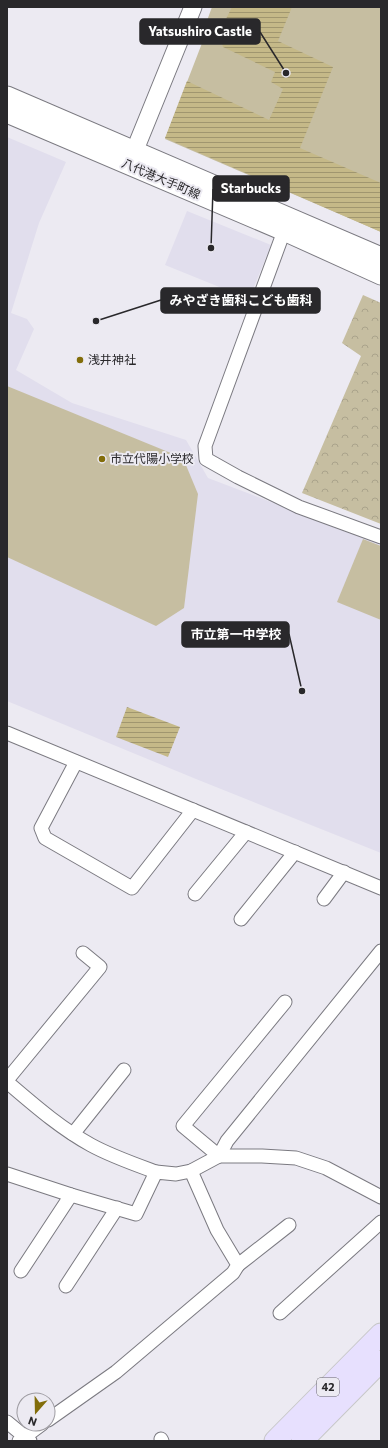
<svg xmlns="http://www.w3.org/2000/svg" width="388" height="1448" viewBox="0 0 388 1448" font-family="Commissioner,'Noto Sans JP',sans-serif">
<defs>
<pattern id="forest-crowns" width="20" height="18" patternUnits="userSpaceOnUse"><rect width="20" height="18" fill="#c6bea1"/><path d="M2 6a3 3 0 1 1 6 0M12 15a3 3 0 1 1 6 0" fill="none" stroke="#aaa38b"/></pattern>
<pattern id="water-rules" width="6" height="5" patternUnits="userSpaceOnUse"><rect width="6" height="5" fill="#c5b988"/><path d="M0 2.5h6" fill="none" stroke="#a0966f"/></pattern>
</defs>
<rect width="100%" height="100%" fill="#eceaf2"/>
<!-- built -->
<g fill="#e1deed">
<polygon points="7,137 66,162 39,223 11,313 27,319 34,329 16,370 72,403 186,440 208,478 381,544 381,853 196,779 7,701"/>
<polygon points="187,211 271,245 249,299 165,265"/>
</g>
<!-- forest -->
<polygon fill="url(#forest-crowns)" points="363,295 381,303 381,524 302,493 361,356 342,343"/>
<!-- park -->
<g fill="#c6bea1">
<polygon points="212,7 381,7 381,232 165,139 204,38 201,37"/>
<polygon points="7,386 183,458 198,494 184,608 156,626 7,557"/>
<polygon points="363,539 381,546 381,620 337,602"/>
</g>
<!-- water -->
<g fill="url(#water-rules)">
<path d="M232,7H292L278,41L333,67L300,148L381,183V232L165,138L187,81L269,120L283,89L271,82L275,72L223,47C218,32 225,21 232,7Z"/>
<polygon points="127,707 180,727 168,757 116,737"/>
</g>
<g fill="none" stroke-linecap="round" stroke-linejoin="round">
<!-- minor casing -->
<g stroke="#7b7a81" stroke-width="15">
<g id="minor">
<polyline points="284,231 205,446 206,459 238,477 299,507 381,537"/>
<polyline points="7,733 381,888"/>
<polyline points="76,762 41,828 45,838 132,888 193,810"/>
<polyline points="195,894 246,832"/>
<polyline points="324,899 344,872"/>
<polyline points="241,919 295,852"/>
<polyline points="7,1080 100,967 83,953"/>
<path d="M7,1082C34,1105 60,1128 91,1145C111,1156 134,1164 156,1172"/>
<polyline points="73,1134 124,1070"/>
<polyline points="219,1156 227,1141 381,951"/>
<polyline points="219,1156 183,1126 285,1002"/>
<polyline points="7,1174 71,1195 136,1214 156,1172 176,1174 191,1171 219,1156 262,1156 296,1158 326,1168 381,1197"/>
<polyline points="238,1265 289,1225"/>
<polyline points="21,1271 71,1195"/>
<polyline points="66,1286 117,1208"/>
<polyline points="280,1313 381,1222"/>
<polyline points="48,1420 116,1372 233,1273 238,1265 217,1230 191,1171"/>
<polyline points="7,1422 30,1441"/>
<polyline points="161,1439 162,1441"/>
<polyline points="19,1441 42,1424"/>
</g>
</g>
<!-- tertiary casing -->
<g stroke="#7b7a81" stroke-width="19">
<polyline id="tertiary" points="130,162 193,7"/>
</g>
<!-- secondary casing -->
<g stroke="#7b7a81" stroke-width="21">
<g id="secondary">
<polyline points="7,96 381,257"/>
<polyline points="7,113 284,231 381,275"/>
</g>
</g>
<!-- primary casing -->
<g stroke="#c7c7c8" stroke-width="23">
<g id="primary">
<polyline points="275,1441 381,1334"/>
<polyline points="302,1441 381,1361"/>
</g>
</g>
<!-- minor -->
<use href="#minor" stroke="#fff" stroke-width="13"/>
<!-- tertiary -->
<use href="#tertiary" stroke="#fff" stroke-width="17"/>
<!-- secondary -->
<use href="#secondary" stroke="#fff" stroke-width="19"/>
<!-- primary -->
<use href="#primary" stroke="#e7e0fe" stroke-width="21"/>
</g>
<!-- markers -->
<g fill="#826d0a" stroke="#eceaf2" stroke-width="1.5">
<circle cx="80" cy="360" r="4"/>
<circle cx="102" cy="459" r="4"/>
</g>
<g text-anchor="middle" stroke-width="4" stroke-linejoin="round" paint-order="stroke">
<!-- shield labels -->
<rect fill="#eceaf2" stroke="#646267" stroke-width="1" x="317" y="1378" width="22" height="18" rx="3"/>
<g font-size="11" font-weight="bold" fill="#29282b">
<text x="328" y="1391">42</text>
</g>
<!-- street labels -->
<g font-size="12" fill="#29282b" stroke="#eceaf2">
<text transform="translate(161 179) rotate(23)" y="4">八代港大手町線</text>
</g>
<!-- poi labels -->
<g font-size="12" fill="#29282b" stroke="#eceaf2" text-anchor="start">
<text x="88" y="364">浅井神社</text>
<text x="110" y="463">市立代陽小学校</text>
</g>
</g>
<!-- callouts -->
<path fill="none" stroke="#29282b" stroke-width="1.5" d="M286 73L260 32M211 248L213 189M96 321L161 300M302 691L289 634"/>
<g fill="#29282b" stroke="#eceaf2" stroke-width="1.5">
<circle cx="286" cy="73" r="4"/>
<circle cx="211" cy="248" r="4"/>
<circle cx="96" cy="321" r="4"/>
<circle cx="302" cy="691" r="4"/>
</g>
<g fill="#29282b" stroke="#29282b" stroke-width="1.5">
<rect x="140" y="19" width="120" height="25" rx="4"/>
<rect x="213" y="176" width="76" height="25" rx="4"/>
<rect x="161" y="288" width="159" height="25" rx="4"/>
<rect x="182" y="622" width="107" height="25" rx="4"/>
</g>
<g font-size="13" text-anchor="middle" font-weight="bold" fill="#fff">
<text x="200" y="36">Yatsushiro Castle</text>
<text x="251" y="193">Starbucks</text>
<text x="241" y="305">みやざき歯科こども歯科</text>
<text x="236" y="639">市立第一中学校</text>
</g>
<!-- border -->
<rect width="388" height="1448" fill="none" stroke="#29282b" stroke-width="16"/>
<!-- north arrow -->
<g transform="translate(36 1412) rotate(200)"><circle r="19" fill="#eceaf2" stroke="#9e9ca2"/>
<path d="M0-3L7 15L0 10L-7 15Z" fill="#826d0a"/>
<text y="-6" font-size="11" font-weight="bold" text-anchor="middle" fill="#29282b">N</text>
</g>
</svg>
